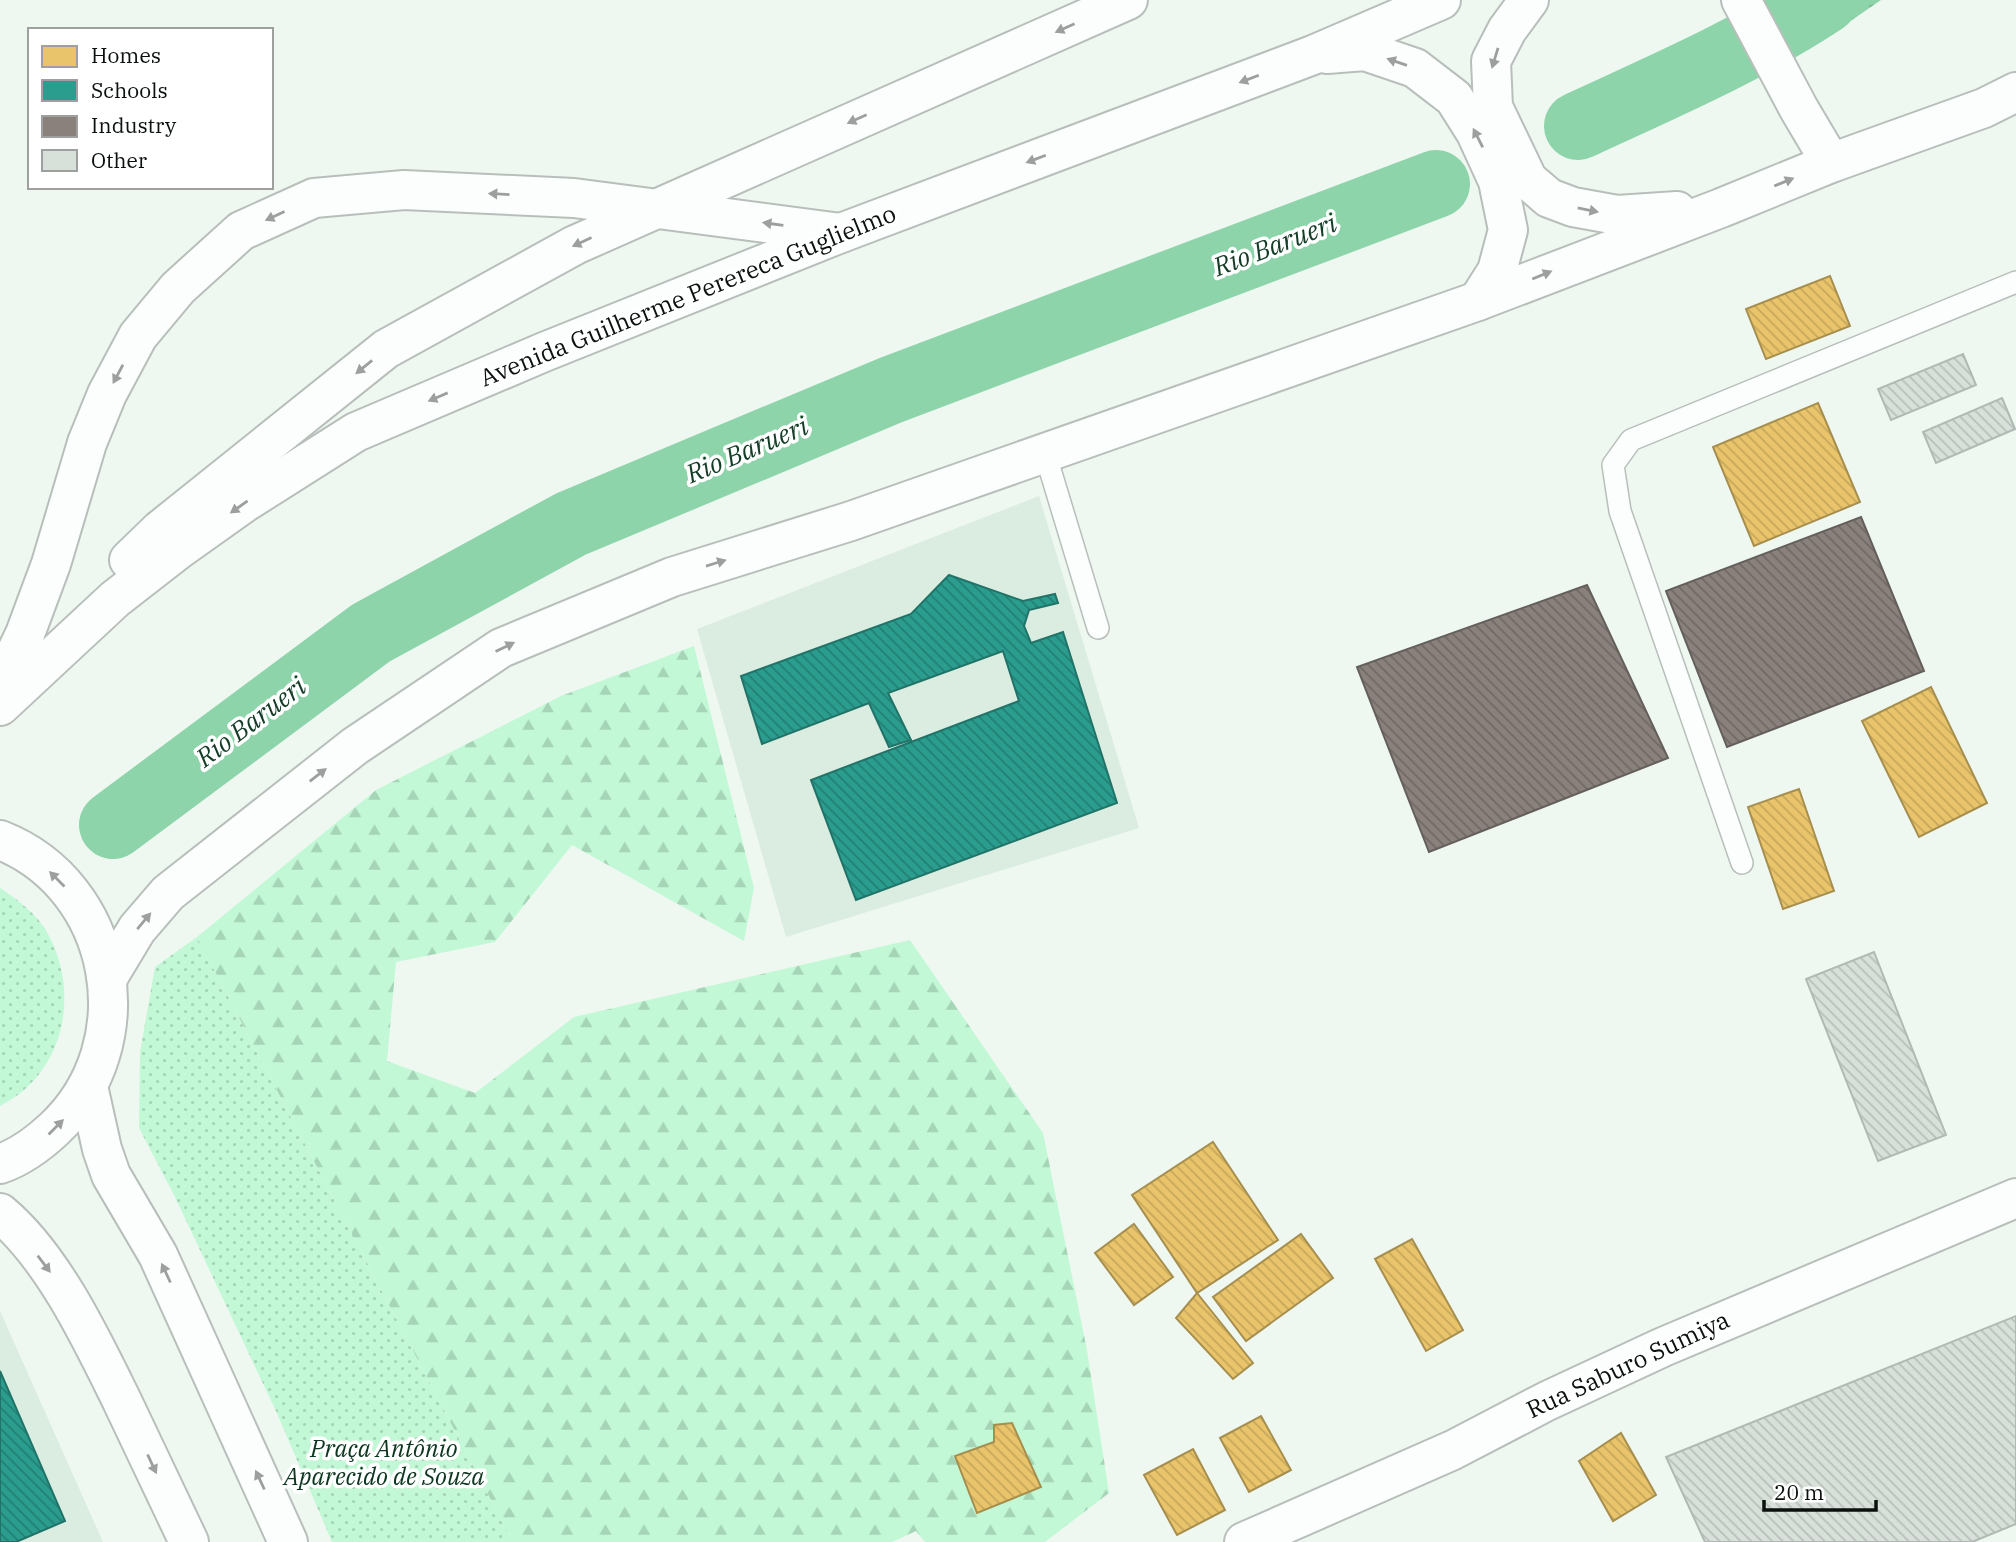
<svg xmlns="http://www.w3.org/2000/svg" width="2016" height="1542" viewBox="0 0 2016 1542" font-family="'IBM Plex Serif',serif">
<defs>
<pattern id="green-dots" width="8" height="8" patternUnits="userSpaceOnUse" patternTransform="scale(1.75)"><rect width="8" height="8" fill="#c2f8d6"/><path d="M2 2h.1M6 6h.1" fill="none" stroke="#a5d4b6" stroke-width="1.8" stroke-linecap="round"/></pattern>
<pattern id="forest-firs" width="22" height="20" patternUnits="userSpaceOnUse" patternTransform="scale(1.75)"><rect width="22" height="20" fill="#c2f8d6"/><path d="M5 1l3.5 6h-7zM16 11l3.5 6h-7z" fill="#a5d4b6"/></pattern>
<pattern id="water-ripples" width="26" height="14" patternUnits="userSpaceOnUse" patternTransform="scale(1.75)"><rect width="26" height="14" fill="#8dd4aa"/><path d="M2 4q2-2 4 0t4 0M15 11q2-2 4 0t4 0" fill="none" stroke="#78b591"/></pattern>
<pattern id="homes-back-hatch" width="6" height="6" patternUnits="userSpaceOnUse" patternTransform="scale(1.75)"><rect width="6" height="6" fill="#e9c46a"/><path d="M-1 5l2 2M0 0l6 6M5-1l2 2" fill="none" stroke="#c6a75b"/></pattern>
<pattern id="schools-back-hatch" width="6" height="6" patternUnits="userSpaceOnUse" patternTransform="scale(1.75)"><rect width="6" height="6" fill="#2a9d8f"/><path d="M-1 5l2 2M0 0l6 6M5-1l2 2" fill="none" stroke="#227f73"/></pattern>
<pattern id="industry-back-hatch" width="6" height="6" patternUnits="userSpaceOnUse" patternTransform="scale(1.75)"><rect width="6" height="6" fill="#8a817c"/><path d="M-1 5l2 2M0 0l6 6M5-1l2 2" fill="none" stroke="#6f6864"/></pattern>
<pattern id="building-back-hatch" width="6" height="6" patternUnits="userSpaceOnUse" patternTransform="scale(1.75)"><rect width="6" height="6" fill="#d8e0da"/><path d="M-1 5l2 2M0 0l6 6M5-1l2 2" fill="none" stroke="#b8bfba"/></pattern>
</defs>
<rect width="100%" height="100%" fill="#eef8f1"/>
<!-- built -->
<g fill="#dbece1">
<polygon points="1039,496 1139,828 786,937 697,629"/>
<polygon points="0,1311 103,1542 0,1542"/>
</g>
<!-- green -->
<g fill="url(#green-dots)">
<path d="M0,888C18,900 36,913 47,932C81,993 65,1073 0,1106Z"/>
<polygon points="197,937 513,1542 332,1542 276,1411 174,1195 139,1128 140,1052 155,967"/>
</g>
<!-- forest -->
<polygon fill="url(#forest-firs)" points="694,646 754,888 744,941 572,845 495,942 396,962 387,1061 475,1093 574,1017 910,940 1043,1133 1087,1350 1109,1493 1045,1542 925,1542 916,1531 892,1542 513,1542 197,937 376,790 561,696"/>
<!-- water -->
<polygon fill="url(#water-ripples)" points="1823,0 1881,0 1839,29"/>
<!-- homes -->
<g fill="url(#homes-back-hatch)" stroke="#a68e4e" stroke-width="2">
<polygon points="1830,276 1850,326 1766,359 1746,309"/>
<polygon points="1818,403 1860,502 1754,546 1713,447"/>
<polygon points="1931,687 1987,803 1919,837 1862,721"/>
<polygon points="1799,789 1834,891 1783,909 1748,807"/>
<polygon points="1213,1142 1278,1240 1197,1293 1132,1195"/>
<polygon points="1134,1224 1173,1277 1134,1305 1095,1253"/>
<polygon points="1301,1234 1333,1278 1246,1341 1213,1297"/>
<polygon points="1412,1239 1463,1330 1426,1351 1375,1259"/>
<polygon points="1197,1293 1253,1363 1233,1379 1176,1318"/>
<polygon points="1261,1416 1291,1470 1249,1492 1220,1438"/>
<polygon points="1012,1423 1041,1487 977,1513 955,1456 994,1442 994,1425"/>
<polygon points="1621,1433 1656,1495 1613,1521 1579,1461"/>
<polygon points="1193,1449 1225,1510 1177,1535 1144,1475"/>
</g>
<!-- schools -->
<g fill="url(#schools-back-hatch)" stroke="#217368" stroke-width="2">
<polygon points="949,575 1023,601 1055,594 1058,603 1029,610 1024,626 1031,643 1063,632 1117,803 856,900 811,780 1019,701 1003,651 888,693 911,740 889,747 869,703 762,744 741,676 911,614"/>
<polygon points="0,1371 65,1521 16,1542 0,1542"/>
</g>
<!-- industry -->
<g fill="url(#industry-back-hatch)" stroke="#645f5b" stroke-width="2">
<polygon points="1861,517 1924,671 1727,747 1666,591"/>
<polygon points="1587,585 1668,758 1429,852 1357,667"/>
</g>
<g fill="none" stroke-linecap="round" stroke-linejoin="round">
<!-- river -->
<g stroke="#8dd4aa" stroke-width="68">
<path d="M1578,126C1662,87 1747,51 1824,0"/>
<polyline points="113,825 371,633 571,524 891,390 1436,184"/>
</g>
</g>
<!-- building -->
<g fill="url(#building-back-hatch)" stroke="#b2b9b4" stroke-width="2">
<polygon points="1963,354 1976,385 1891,420 1878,389"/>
<polygon points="2002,398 2015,429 1936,463 1923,432"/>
<polygon points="1874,952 1946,1135 1878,1161 1806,979"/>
<polygon points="2016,1316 2016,1524 1972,1542 1705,1542 1666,1457"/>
</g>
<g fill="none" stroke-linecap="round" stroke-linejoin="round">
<!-- lane casing -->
<g stroke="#b8bfba" stroke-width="24">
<g id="lane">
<polyline points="1045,453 1098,628"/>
<polyline points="1742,863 1620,511 1613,465 1631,440 2016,282"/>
</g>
</g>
<!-- street casing -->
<g stroke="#b8bfba" stroke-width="42">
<g id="street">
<polyline points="0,686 25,634 51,564 87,443 107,394 138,336 178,288 241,231 314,198 404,190 574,198 841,233"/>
<polyline points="88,1086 102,1149 111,1175 158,1255 288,1542"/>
<path d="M0,1213C53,1257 92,1340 122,1401C144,1448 167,1495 189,1542"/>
<polyline points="1244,1542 1453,1450 1547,1401 1663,1347 2016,1198"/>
</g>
</g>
<!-- primary casing -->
<g stroke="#b8bfba" stroke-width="42">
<g id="primary">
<polyline points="1529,0 1507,30 1491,61 1493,107 1528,180 1549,198 1573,207 1617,215 1677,211"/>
<polyline points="1741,0 1799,109 1831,163"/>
<polyline points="1327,54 1365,51 1415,68 1454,98 1476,133 1498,181 1508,230 1497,271 1478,301"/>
<polyline points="129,560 160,530 386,349 575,245 1128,0"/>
<polyline points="0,706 115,599 178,550 244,503 356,432 544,352 841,233 1313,55 1441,0"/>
<path d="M0,840C117,886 145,1044 54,1129C38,1144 20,1157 0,1164"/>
<polyline points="107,979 137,929 168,893 355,746 501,648 672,577 851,521 1478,301 1721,208 1831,163 1984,108 2016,92"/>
</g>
</g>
<!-- lane -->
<use href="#lane" stroke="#fcfefd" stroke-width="21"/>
<!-- street -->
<use href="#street" stroke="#fcfefd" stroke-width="38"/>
<!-- primary -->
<use href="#primary" stroke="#fcfefd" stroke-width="38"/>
</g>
<!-- one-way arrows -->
<defs><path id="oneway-solid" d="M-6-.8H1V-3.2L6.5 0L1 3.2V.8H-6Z" transform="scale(1.75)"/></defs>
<g fill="#9c9f9d">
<use href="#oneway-solid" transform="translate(1065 28) rotate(156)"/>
<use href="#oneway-solid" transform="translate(1495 58) rotate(107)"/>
<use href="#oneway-solid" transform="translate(1397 62) rotate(-161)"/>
<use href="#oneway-solid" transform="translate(1249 79) rotate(159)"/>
<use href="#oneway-solid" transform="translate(857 119) rotate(156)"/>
<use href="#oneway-solid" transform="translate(1478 138) rotate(-117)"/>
<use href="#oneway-solid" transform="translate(1036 159) rotate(159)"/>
<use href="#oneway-solid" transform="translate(1784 182) rotate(-22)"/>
<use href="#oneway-solid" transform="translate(499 194) rotate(-177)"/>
<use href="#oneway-solid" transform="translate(1588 210) rotate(11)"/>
<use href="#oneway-solid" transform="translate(275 216) rotate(155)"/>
<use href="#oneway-solid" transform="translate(773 224) rotate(-172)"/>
<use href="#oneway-solid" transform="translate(582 242) rotate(155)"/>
<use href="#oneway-solid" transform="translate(1542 275) rotate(-22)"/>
<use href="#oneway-solid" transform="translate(364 367) rotate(141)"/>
<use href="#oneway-solid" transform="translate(118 374) rotate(118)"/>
<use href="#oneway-solid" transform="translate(438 397) rotate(157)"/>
<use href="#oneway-solid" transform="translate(239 507) rotate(145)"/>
<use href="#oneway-solid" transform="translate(716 563) rotate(-17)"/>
<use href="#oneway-solid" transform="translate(505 647) rotate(-26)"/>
<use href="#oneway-solid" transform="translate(318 775) rotate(-38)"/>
<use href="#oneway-solid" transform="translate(57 879) rotate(-135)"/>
<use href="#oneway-solid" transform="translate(144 921) rotate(-50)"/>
<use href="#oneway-solid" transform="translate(56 1127) rotate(-45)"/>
<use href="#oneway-solid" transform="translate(44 1264) rotate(53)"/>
<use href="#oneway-solid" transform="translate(166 1273) rotate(-115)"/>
<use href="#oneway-solid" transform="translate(152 1464) rotate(65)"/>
<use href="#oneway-solid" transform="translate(260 1480) rotate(-115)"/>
</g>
<g text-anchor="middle" stroke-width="7" stroke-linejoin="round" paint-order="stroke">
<!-- street labels -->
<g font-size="24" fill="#0b110d" stroke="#fff">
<text transform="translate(688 296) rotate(-22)" y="8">Avenida Guilherme Perereca Guglielmo</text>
<text transform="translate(1628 1365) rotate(-25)" y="8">Rua Saburo Sumiya</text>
</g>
<!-- park labels -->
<g font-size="24" font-style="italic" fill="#0c361f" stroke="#fff">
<text x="384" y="1457">Praça Antônio<tspan x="384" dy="28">Aparecido de Souza</tspan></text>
</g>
<!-- water labels -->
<g font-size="26" font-style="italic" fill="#133d26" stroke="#fff">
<text transform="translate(1275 245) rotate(-21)" y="9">Rio Barueri</text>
<text transform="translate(747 450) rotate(-23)" y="9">Rio Barueri</text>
<text transform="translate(251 722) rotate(-37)" y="9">Rio Barueri</text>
</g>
</g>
<!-- legend -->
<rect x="28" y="28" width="245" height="161" fill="#ffffff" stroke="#9da09e" stroke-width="2"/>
<rect x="42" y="46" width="35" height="21" fill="#e9c46a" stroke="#9da09e" stroke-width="2"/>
<text x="91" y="63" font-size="21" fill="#0b110d">Homes</text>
<rect x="42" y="80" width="35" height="21" fill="#2a9d8f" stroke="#9da09e" stroke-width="2"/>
<text x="91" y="98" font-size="21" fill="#0b110d">Schools</text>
<rect x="42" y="116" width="35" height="21" fill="#8a817c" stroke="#9da09e" stroke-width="2"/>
<text x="91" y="133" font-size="21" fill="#0b110d">Industry</text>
<rect x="42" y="150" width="35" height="21" fill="#d8e0da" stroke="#9da09e" stroke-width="2"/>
<text x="91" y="168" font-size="21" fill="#0b110d">Other</text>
<!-- scale -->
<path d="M1764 1500v10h112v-10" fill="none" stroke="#0b110d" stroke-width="3.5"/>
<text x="1774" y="1500" font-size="21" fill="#0b110d" stroke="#ffffff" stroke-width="5" paint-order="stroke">20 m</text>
</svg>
